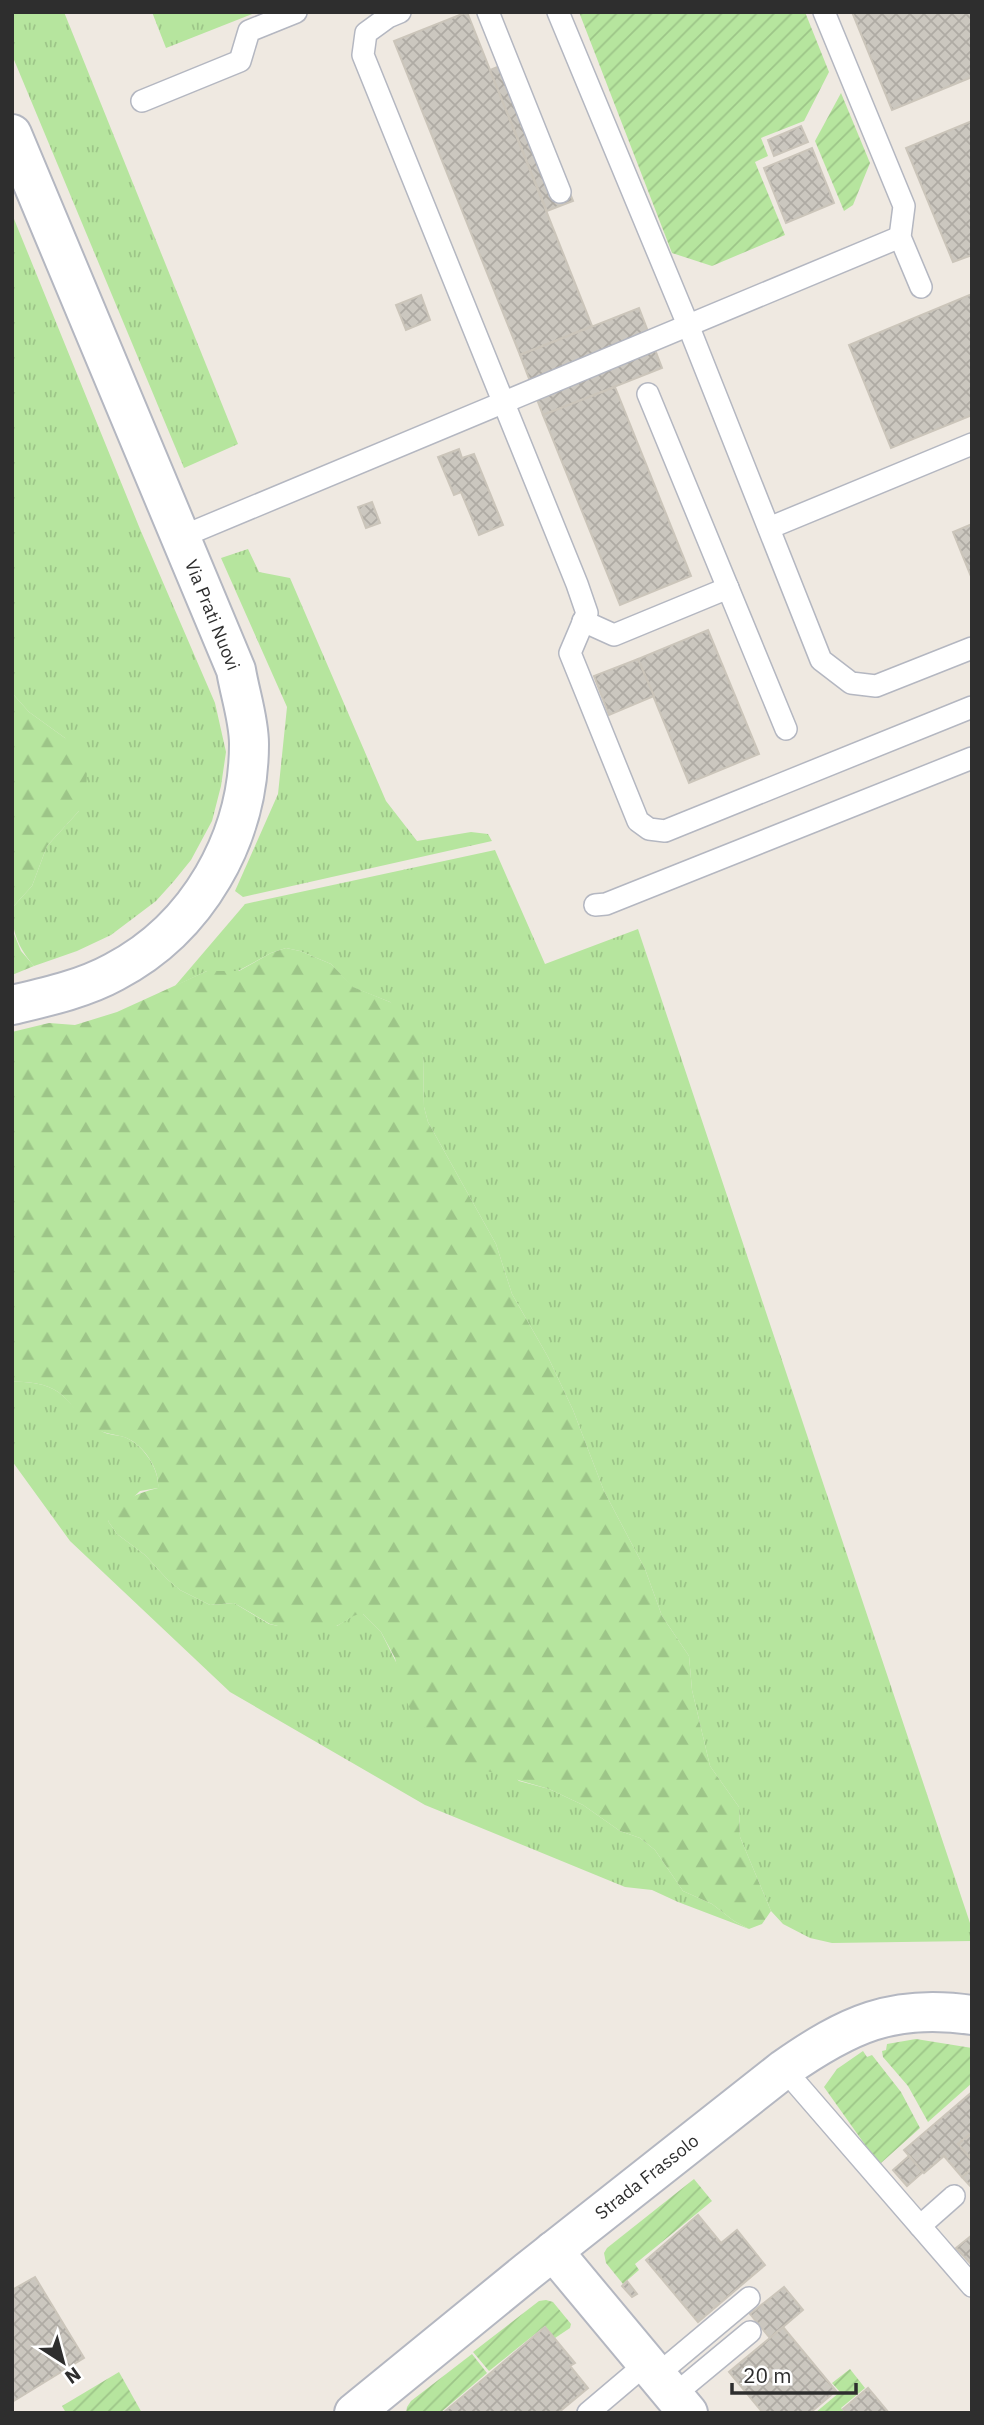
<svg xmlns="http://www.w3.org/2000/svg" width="984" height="2425" viewBox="0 0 984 2425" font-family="'IBM Plex Sans',sans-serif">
<defs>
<pattern id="grass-tufts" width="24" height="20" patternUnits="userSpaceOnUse" patternTransform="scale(1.75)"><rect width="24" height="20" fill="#b6e59e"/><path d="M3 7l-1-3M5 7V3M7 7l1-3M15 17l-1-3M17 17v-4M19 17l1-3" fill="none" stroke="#9dc588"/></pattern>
<pattern id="forest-firs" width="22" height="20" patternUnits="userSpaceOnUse" patternTransform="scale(1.75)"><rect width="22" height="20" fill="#b6e59e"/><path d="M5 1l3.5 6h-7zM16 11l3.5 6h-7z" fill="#9dc588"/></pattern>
<pattern id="garden-furrows" width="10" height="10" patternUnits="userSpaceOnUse" patternTransform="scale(1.75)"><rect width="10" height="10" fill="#b6e59e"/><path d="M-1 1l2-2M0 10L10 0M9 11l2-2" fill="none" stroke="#9dc588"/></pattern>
<pattern id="building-cross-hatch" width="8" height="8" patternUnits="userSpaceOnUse" patternTransform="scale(1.75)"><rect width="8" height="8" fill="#cbc7bf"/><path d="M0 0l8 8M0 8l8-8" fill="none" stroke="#afaba4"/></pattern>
</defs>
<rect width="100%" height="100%" fill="#efe9e1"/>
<!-- grass -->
<g fill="url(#grass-tufts)">
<polygon points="12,12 64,12 238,444 184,468 12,55"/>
<polygon points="152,12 257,12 166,48"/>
<path d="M12,214L140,529L215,703L226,752L221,786L212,821L191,860L174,881L156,901L111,935L77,951L34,966C18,947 12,932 12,908L32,886L47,846L79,811L65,738L29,712L12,693Z"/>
<polygon points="248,549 259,572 290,578 386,801 417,841 471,832 488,834 492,841 243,897 235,891 278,794 287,707 221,558"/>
<polygon points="495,850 545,964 638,929 972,1929 972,1941 832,1943 810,1938 783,1924 771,1911 740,1837 739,1807 710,1766 692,1690 689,1656 662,1616 645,1569 604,1491 573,1410 548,1357 512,1294 496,1244 428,1122 424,1107 423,1054 390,1002 352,987 331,964 300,951 286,948 271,953 238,971 207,971 175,986 245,904"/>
<path d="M12,1382C28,1381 51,1384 63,1396C77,1409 84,1422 103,1432C109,1435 117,1435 124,1437C142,1443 160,1469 158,1488L140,1491L108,1521L117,1534L145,1555L167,1579L180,1590L210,1605L234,1603L269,1624L278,1626H337L357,1613L363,1614L381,1632L398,1666L519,1781L549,1789L583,1805L620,1831L640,1838L655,1850L683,1891L712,1904L734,1921L749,1929L678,1902L652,1890L625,1887L425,1805L230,1692L70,1541L12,1461Z"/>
</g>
<!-- forest -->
<g fill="url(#forest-firs)">
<polygon points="12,693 29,712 65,738 87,770 86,793 79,811 47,846 32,886 12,908"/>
<polygon points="12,929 21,951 34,966 12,975"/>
<path d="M286,948L300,951L331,964L353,987L390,1002L416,1023L423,1054L424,1107L428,1122L496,1244L512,1294L548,1357L573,1410L604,1491L645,1569L662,1616L689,1656L692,1690L710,1766L739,1807L740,1837L771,1911L762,1924L749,1929L734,1921L712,1904L683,1891L655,1850L640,1838L620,1831L583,1805L549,1789L477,1768L457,1760L441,1749L410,1709L403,1693L395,1658L381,1632L363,1614C351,1613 345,1624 333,1627C317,1631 295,1627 278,1626L270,1624L234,1603L210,1605L180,1590L167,1579L145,1555L117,1534L108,1521C119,1501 137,1493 158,1488C160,1468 142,1443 124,1437C113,1434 102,1433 93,1428C80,1420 74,1406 63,1396C51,1384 28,1381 12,1382V1032L49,1023L75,1025L117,1012L207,971H239L271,953Z"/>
</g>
<!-- garden -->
<g fill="url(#garden-furrows)">
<polygon points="579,12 805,12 829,72 804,121 761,138 768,156 755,162 785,235 712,266 672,253"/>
<polygon points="841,93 870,163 853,205 844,211 815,141"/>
<polygon points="916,2039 972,2048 972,2083 928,2122 908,2086 883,2057 882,2051 886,2050 887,2044"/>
<polygon points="863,2051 867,2057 872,2055 901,2092 920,2128 881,2163 878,2163 824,2087 837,2069"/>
<polygon points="694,2179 712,2201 635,2264 639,2270 623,2284 606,2263 604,2253 607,2248"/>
<polygon points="546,2300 553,2302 571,2324 570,2328 555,2338 545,2326 489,2371 473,2352 539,2301"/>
<polygon points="472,2354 487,2373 440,2413 406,2413 407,2407 411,2401"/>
<polygon points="850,2369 865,2388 841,2408 845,2413 815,2413 840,2392 832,2383"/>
<polygon points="119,2372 142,2413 66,2413 62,2406"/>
</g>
<!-- building -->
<g fill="url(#building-cross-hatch)" stroke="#cbc5ba" stroke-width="2">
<polygon points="467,12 592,326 520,355 394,41"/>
<polygon points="852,12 972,12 972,77 892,110"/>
<polygon points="517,59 573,201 547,211 490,70"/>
<polygon points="972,121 972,255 953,262 906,148"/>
<polygon points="801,126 808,142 774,156 768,140"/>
<polygon points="812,148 834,203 786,223 764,168"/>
<polygon points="972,294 972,415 891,448 849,345"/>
<polygon points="421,295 430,320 406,330 396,305"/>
<polygon points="639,308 662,368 543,415 520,355"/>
<polygon points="615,387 691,576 620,605 543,415"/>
<polygon points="459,449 462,458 474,454 503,525 479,535 461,492 454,495 438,457"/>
<polygon points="372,502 380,523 366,528 358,507"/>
<polygon points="972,524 972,579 953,532"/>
<polygon points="708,630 759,754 689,783 638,659"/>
<polygon points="638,659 654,696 609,715 594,676"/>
<polygon points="972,2092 972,2133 958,2144 972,2160 972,2169 962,2177 944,2156 924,2173 904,2150"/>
<polygon points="972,2133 972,2160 958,2144"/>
<polygon points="909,2156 923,2172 907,2186 893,2170"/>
<polygon points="972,2169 972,2188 962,2177"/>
<polygon points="698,2215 721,2243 737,2230 765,2265 698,2322 646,2260"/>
<polygon points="972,2235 972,2265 956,2248"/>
<polygon points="35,2277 84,2358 12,2402 12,2290"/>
<polygon points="627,2281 637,2294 632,2297 622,2286"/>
<polygon points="784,2287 803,2310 770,2338 750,2314"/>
<polygon points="545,2327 575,2363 570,2366 588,2388 558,2413 443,2413"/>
<polygon points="783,2327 836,2391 810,2413 763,2413 729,2372"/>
<polygon points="868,2388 889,2413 847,2413 843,2409"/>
</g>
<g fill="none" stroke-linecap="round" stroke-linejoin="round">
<!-- lane casing -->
<g stroke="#b4b7c1" stroke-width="24">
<g id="lane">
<polyline points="400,12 388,17 366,33 363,55 577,584 587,613 570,653 638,821 649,829 665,831 972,707"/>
<polyline points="488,12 560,192"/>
<polyline points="558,12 688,325 821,660 851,683 876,686 972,648"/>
<polyline points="824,12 904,206 900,237 921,287"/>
<polyline points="142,101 240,61 249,31 296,12"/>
<polyline points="648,394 786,729"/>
<polyline points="769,528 972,444"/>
<polyline points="181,537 900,237"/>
<polyline points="583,621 614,635 728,588"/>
<polyline points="595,905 606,904 972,758"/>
<polyline points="784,2069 972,2286"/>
<polyline points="920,2226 954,2196"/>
<polyline points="657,2375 749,2298"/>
<polyline points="674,2395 750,2332"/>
<polyline points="588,2413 647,2363"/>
</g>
</g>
<!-- street casing -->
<g stroke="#b4b7c1" stroke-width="42">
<g id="street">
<path d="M12,134L236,670C240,694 249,720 249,744C249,838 198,928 114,972C83,989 46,997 12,1005"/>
<polyline points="553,2251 688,2413"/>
<path d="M354,2413L528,2271L784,2069C847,2025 893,2003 972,2015"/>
</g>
</g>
<!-- lane -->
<use href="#lane" stroke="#fff" stroke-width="21"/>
<!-- street -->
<use href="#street" stroke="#fff" stroke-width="38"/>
</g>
<g text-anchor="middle" stroke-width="5" stroke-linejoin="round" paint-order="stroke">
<!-- street labels -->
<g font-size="18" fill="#2e2e2e" stroke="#fff">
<text transform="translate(212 615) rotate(68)" y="6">Via Prati Nuovi</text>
<text transform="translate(647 2177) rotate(-38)" y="6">Strada Frassolo</text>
</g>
</g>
<!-- border -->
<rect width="984" height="2425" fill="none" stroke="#2e2e2e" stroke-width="28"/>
<!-- north arrow -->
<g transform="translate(63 2362) rotate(144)" stroke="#ffffff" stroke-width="5" paint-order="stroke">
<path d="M0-5L12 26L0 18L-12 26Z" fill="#2e2e2e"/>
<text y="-10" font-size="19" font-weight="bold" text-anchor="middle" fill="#2e2e2e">N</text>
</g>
<!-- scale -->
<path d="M732 2383v10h124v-10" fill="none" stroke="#2e2e2e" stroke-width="3.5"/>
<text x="743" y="2383" font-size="21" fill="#2e2e2e" stroke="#ffffff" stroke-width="5" paint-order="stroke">20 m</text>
</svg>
